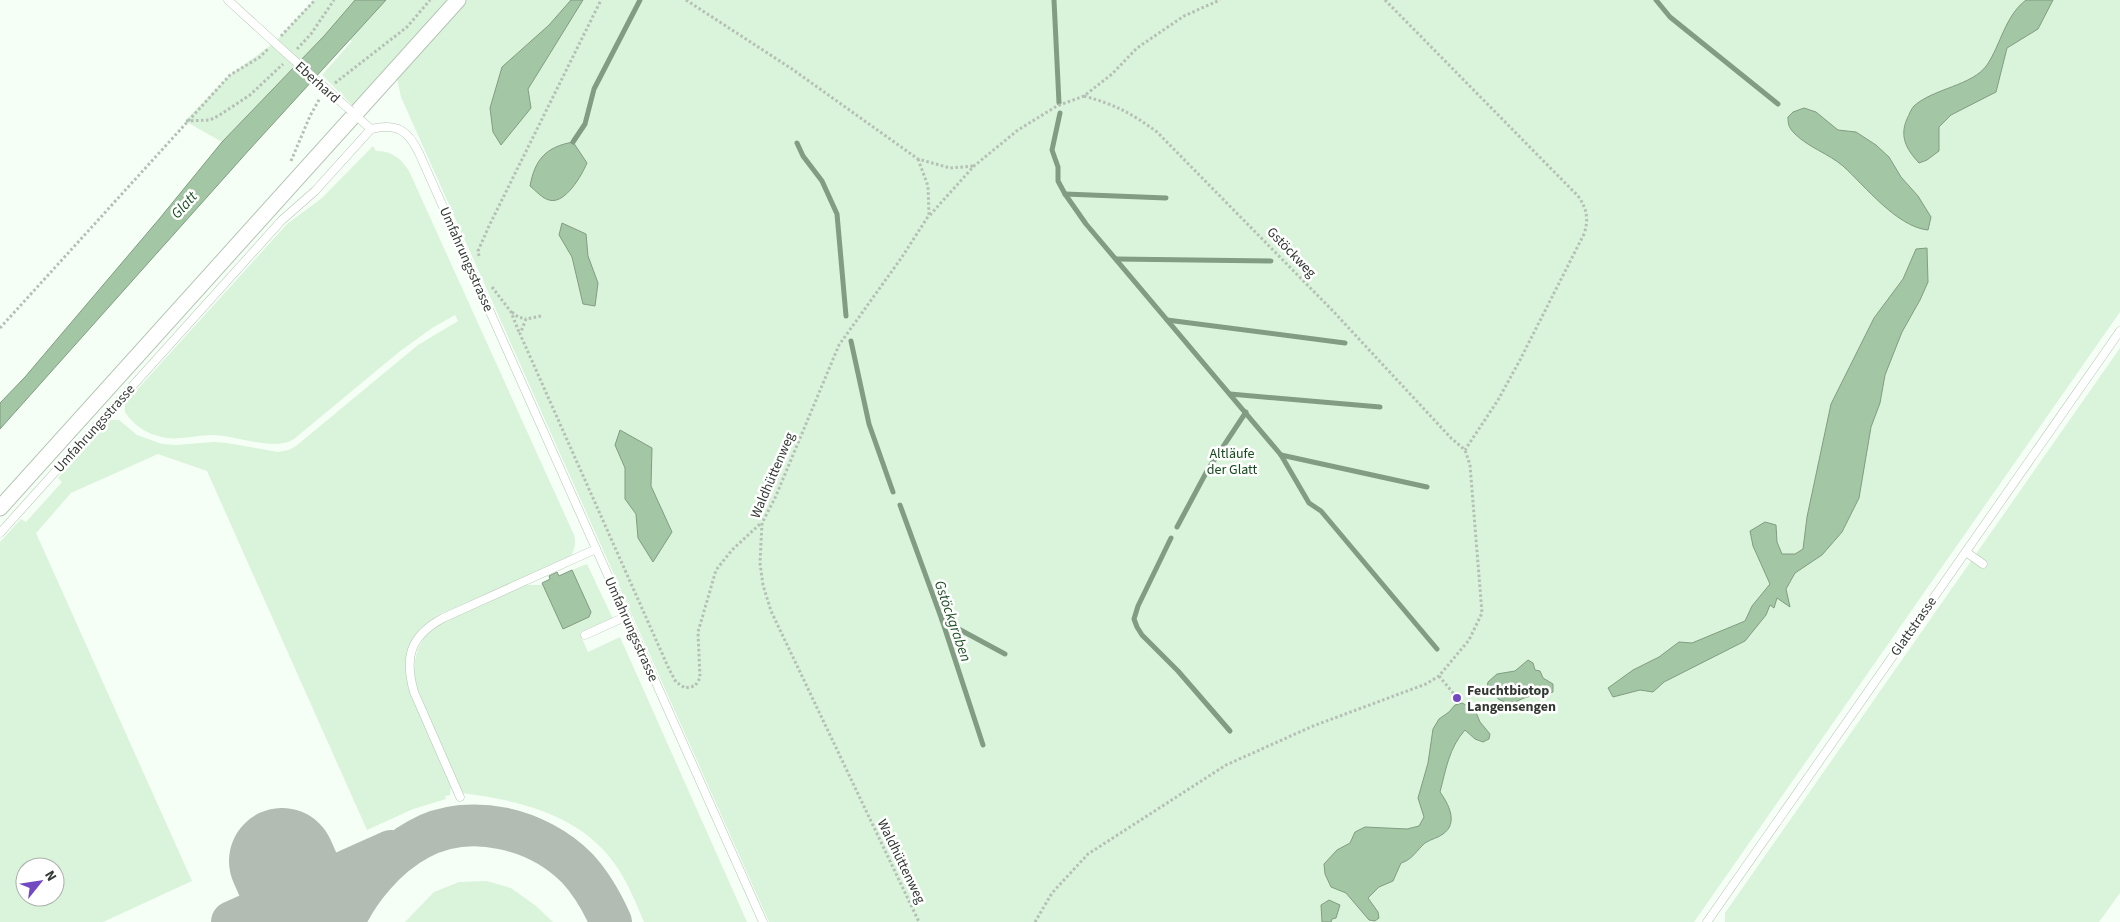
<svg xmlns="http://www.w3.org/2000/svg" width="2120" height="922" viewBox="0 0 2120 922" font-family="'Source Sans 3',sans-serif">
<rect width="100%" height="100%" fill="#f5fff5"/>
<!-- green -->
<g fill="#d9f4da" fill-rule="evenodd">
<polygon points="314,0 355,0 324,36 222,142 185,121 230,75 275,42"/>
<polygon points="369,0 2120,0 2120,312 1694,922 769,922 401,97 396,74 356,109 322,75 352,41 350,40"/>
<path d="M373,146L376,151C392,151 401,158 409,171L574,535C576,543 575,548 571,556L438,615L421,628L412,642L406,666L408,688L451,786L450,795L445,796L446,799L413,809L367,830L207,471L158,454L71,493L36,533L192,881L103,922H0V542L21,519L26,522L62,482L58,478L109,420H119L137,435L162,444L176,445L214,442L227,443L278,452L289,450L296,446L418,345L458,321L455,315L432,328L399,352L294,439C274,452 236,435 212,435C195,435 178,441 162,437C147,434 133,425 125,412V403L287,224L322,198ZM25,867H55V897H25Z"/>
<polygon points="2120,348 2120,893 2099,922 1725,922 1725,913"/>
<path d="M587,564L613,619L580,634L588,652L620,637L747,922H644C637,905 629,886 619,870C584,815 522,801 462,793L415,683C412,657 419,636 441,621L522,585H540L551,579L549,576L557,572L559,575Z"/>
<polygon points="487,881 511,888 536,906 553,922 405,922 434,892 459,882"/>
</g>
<!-- water -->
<g fill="#a3c7a4" stroke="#819c82">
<polygon points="355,0 386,0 249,150 0,429 0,403 25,377 160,218 222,142 324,36"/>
<polygon points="571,0 583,0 528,89 531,108 501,145 493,132 490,108 502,67 549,25"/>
<path d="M2026,0H2053L2038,29L2007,48L1996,92L1951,115L1939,127V151L1927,160L1919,163C1907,150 1899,137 1907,119C1909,115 1911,109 1914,106C1934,88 1972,86 1987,65C2001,44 2005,16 2026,0Z"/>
<path d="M1804,108L1816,112L1838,130L1856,132L1876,145L1889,157L1901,177L1918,196L1931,217L1928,230C1897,227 1865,186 1843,166C1829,154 1808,147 1795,134C1789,128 1788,125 1788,117L1793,112Z"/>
<path d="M573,142L587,163C582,175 565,205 549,200C543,199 535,190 530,186C535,159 546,147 573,142Z"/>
<polygon points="562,223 586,234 588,256 598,283 595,306 583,304 572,257 559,235"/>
<polygon points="1927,248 1928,282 1920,300 1902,332 1885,375 1880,403 1871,427 1859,498 1842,532 1822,555 1795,573 1786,589 1790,607 1777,598 1774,608 1770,605 1766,615 1745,641 1664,682 1653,692 1640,690 1613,697 1608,688 1633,670 1659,657 1679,642 1692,643 1745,621 1752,606 1770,584 1753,546 1750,531 1765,522 1776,525 1777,542 1782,554 1795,554 1803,549 1807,517 1831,404 1874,318 1903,279 1916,249"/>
<polygon points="620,430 652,448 651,486 672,532 653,562 638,538 636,514 625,499 625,468 615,445"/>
<polygon points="572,570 591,612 589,617 563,629 542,583 550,579 549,576 557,572 559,576"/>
<path d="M1528,660L1533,663L1535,670L1540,671L1543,678L1553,684V692L1547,694L1542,692C1530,697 1522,697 1511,705L1498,699L1497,694L1487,688L1488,682L1497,674L1515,671Z"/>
<path d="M1462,703L1475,710L1480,722L1490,734L1489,739L1483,742L1475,739L1465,730C1449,748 1446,769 1440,792C1448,803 1459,823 1443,834C1438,838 1431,839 1425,843C1417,850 1412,860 1401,863L1393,881L1379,887L1368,898L1378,912L1379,918L1375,921L1369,920L1346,893L1331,887L1325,874L1324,864L1337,850L1350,843L1355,832L1365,827L1407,829L1419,826L1424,817L1418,798L1428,763L1433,729L1439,719L1449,712L1455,705Z"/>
<polygon points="1329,900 1340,905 1336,918 1332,919 1331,922 1322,922 1321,905"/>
</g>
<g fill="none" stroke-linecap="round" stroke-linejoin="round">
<!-- stream -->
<g stroke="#819c82" stroke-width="5">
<polyline points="1054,0 1059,103"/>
<polyline points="1656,0 1670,17 1778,104"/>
<polyline points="1060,113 1052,150 1058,167 1058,181 1065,194 1086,224 1281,455 1309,503 1321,511 1437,649"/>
<polyline points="573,142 585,124 594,89 640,0"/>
<polyline points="797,143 803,156 822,181 837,214 846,316"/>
<polyline points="1065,194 1166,198"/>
<polyline points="1116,259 1271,261"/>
<polyline points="1167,320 1345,343"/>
<polyline points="851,341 869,424 893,492"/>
<polyline points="1230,394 1380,407"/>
<polyline points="1281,455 1427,487"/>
<polyline points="900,505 942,620 983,745"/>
<polyline points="1177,527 1207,471 1246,412"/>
<polyline points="1171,538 1138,606 1134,619 1137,627 1142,635 1178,671 1230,731"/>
<polyline points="942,620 1005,654"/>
</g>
<!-- taxiway -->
<g stroke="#b2bcb3" stroke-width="42">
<polyline points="232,922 391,851"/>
<path d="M344,922C359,889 387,856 419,839C470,811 538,829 577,868C592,884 602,902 611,922"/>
</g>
<!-- runway -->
<polyline stroke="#b2bcb3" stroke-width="106" points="282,861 309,922"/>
<!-- service casing -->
<g stroke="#b5c5b5" stroke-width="9">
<g id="service">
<polyline points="228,0 286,53"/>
<polyline points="354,114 371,129"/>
<path d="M0,533L282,220L315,191L371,129C397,123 408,130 419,153L763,922"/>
<polyline points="1966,552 1983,564"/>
<polyline points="585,635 627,616"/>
<path d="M460,797L414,692C404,657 410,636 443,618L596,549"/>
<polyline points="1707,922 2120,331"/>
</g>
</g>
<!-- minor casing -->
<g stroke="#b5c5b5" stroke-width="17">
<polyline id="minor" points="0,508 458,0"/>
</g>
<!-- path -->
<g stroke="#b6bfb6" stroke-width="3" stroke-dasharray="2.5 2.5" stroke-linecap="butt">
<polyline points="686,0 792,69 918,159 950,168 974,166"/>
<path d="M1385,0L1578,196C1587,209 1589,219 1584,234L1520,360L1498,400L1465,450"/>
<polyline points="281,36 315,0"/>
<polyline points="297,49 311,34 334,0"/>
<polyline points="335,83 407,27 430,0"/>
<path d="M1084,96C1116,105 1131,113 1157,132L1332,310L1451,438L1465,450"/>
<polyline points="186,121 210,120 218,116 250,95 283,64"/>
<polyline points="918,159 928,186 929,215 902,257 839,345 775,498 762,523 760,563 763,585 771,611 919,922"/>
<polyline points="291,161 310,116 320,98"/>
<polyline points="930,215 974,166 1018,130 1057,106 1084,96 1112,74 1137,48 1184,16 1220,0"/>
<polyline points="479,256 478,251 489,226 601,0"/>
<polyline points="492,287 511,312 519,332"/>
<polyline points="512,312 518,317 526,319"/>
<polyline points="541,316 526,319 520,334 669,669 676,682 685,688 695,686 700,678 698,632 716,570 732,550 761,523"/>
<polyline points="0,328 230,75 260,57 268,49"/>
<polyline points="1439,676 1454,694"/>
<polyline points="1035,922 1052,893 1088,854 1226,765 1313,726 1426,684 1439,676 1469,640 1482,613 1470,465 1465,450"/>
</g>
<!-- service -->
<use href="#service" stroke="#fff" stroke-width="8"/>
<!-- minor -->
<use href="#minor" stroke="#fff" stroke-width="15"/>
<!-- service-bridge casing -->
<g stroke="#b5c5b5" stroke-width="9" stroke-linecap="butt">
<polyline id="service-bridge" points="286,53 351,111"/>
</g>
<!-- service-bridge -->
<use href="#service-bridge" stroke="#fff" stroke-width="8"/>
</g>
<!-- markers -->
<circle fill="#7349c2" stroke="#fff" stroke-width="2" cx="1457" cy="698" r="5"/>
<g text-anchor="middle" stroke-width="5" stroke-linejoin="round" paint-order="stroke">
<!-- street labels -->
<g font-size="14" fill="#323933" stroke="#fff">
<text transform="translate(318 82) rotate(42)" y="5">Eberhard</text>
<text transform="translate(1292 252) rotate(46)" y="5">Gstöckweg</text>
<text transform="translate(467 259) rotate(66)" y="5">Umfahrungsstrasse</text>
<text transform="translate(94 428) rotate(-48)" y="5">Umfahrungsstrasse</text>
<text transform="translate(772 475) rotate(-67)" y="5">Waldhüttenweg</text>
<text transform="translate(1913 626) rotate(-55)" y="5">Glattstrasse</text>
<text transform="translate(632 629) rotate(66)" y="5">Umfahrungsstrasse</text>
<text transform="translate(902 861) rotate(64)" y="5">Waldhüttenweg</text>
</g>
<!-- park labels -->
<g font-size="14" fill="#164b1d" stroke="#fff">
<text x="1232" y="458">Altläufe<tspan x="1232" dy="16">der Glatt</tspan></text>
</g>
<!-- poi labels -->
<g font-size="14" font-weight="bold" fill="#323933" stroke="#fff" text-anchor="start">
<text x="1467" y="695">Feuchtbiotop<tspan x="1467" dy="16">Langensengen</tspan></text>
</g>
<!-- water labels -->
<g font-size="15" font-style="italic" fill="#1d5123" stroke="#fff">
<text transform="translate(184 205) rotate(-48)" y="5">Glatt</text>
<text transform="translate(953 621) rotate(71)" y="5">Gstöckgraben</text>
</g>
</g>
<!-- north arrow -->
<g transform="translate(40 882) rotate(60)"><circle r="24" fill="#ffffff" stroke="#adb0ad"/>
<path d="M0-4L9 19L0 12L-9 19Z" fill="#7349c2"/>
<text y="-8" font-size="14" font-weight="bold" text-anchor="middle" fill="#323933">N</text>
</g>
</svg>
